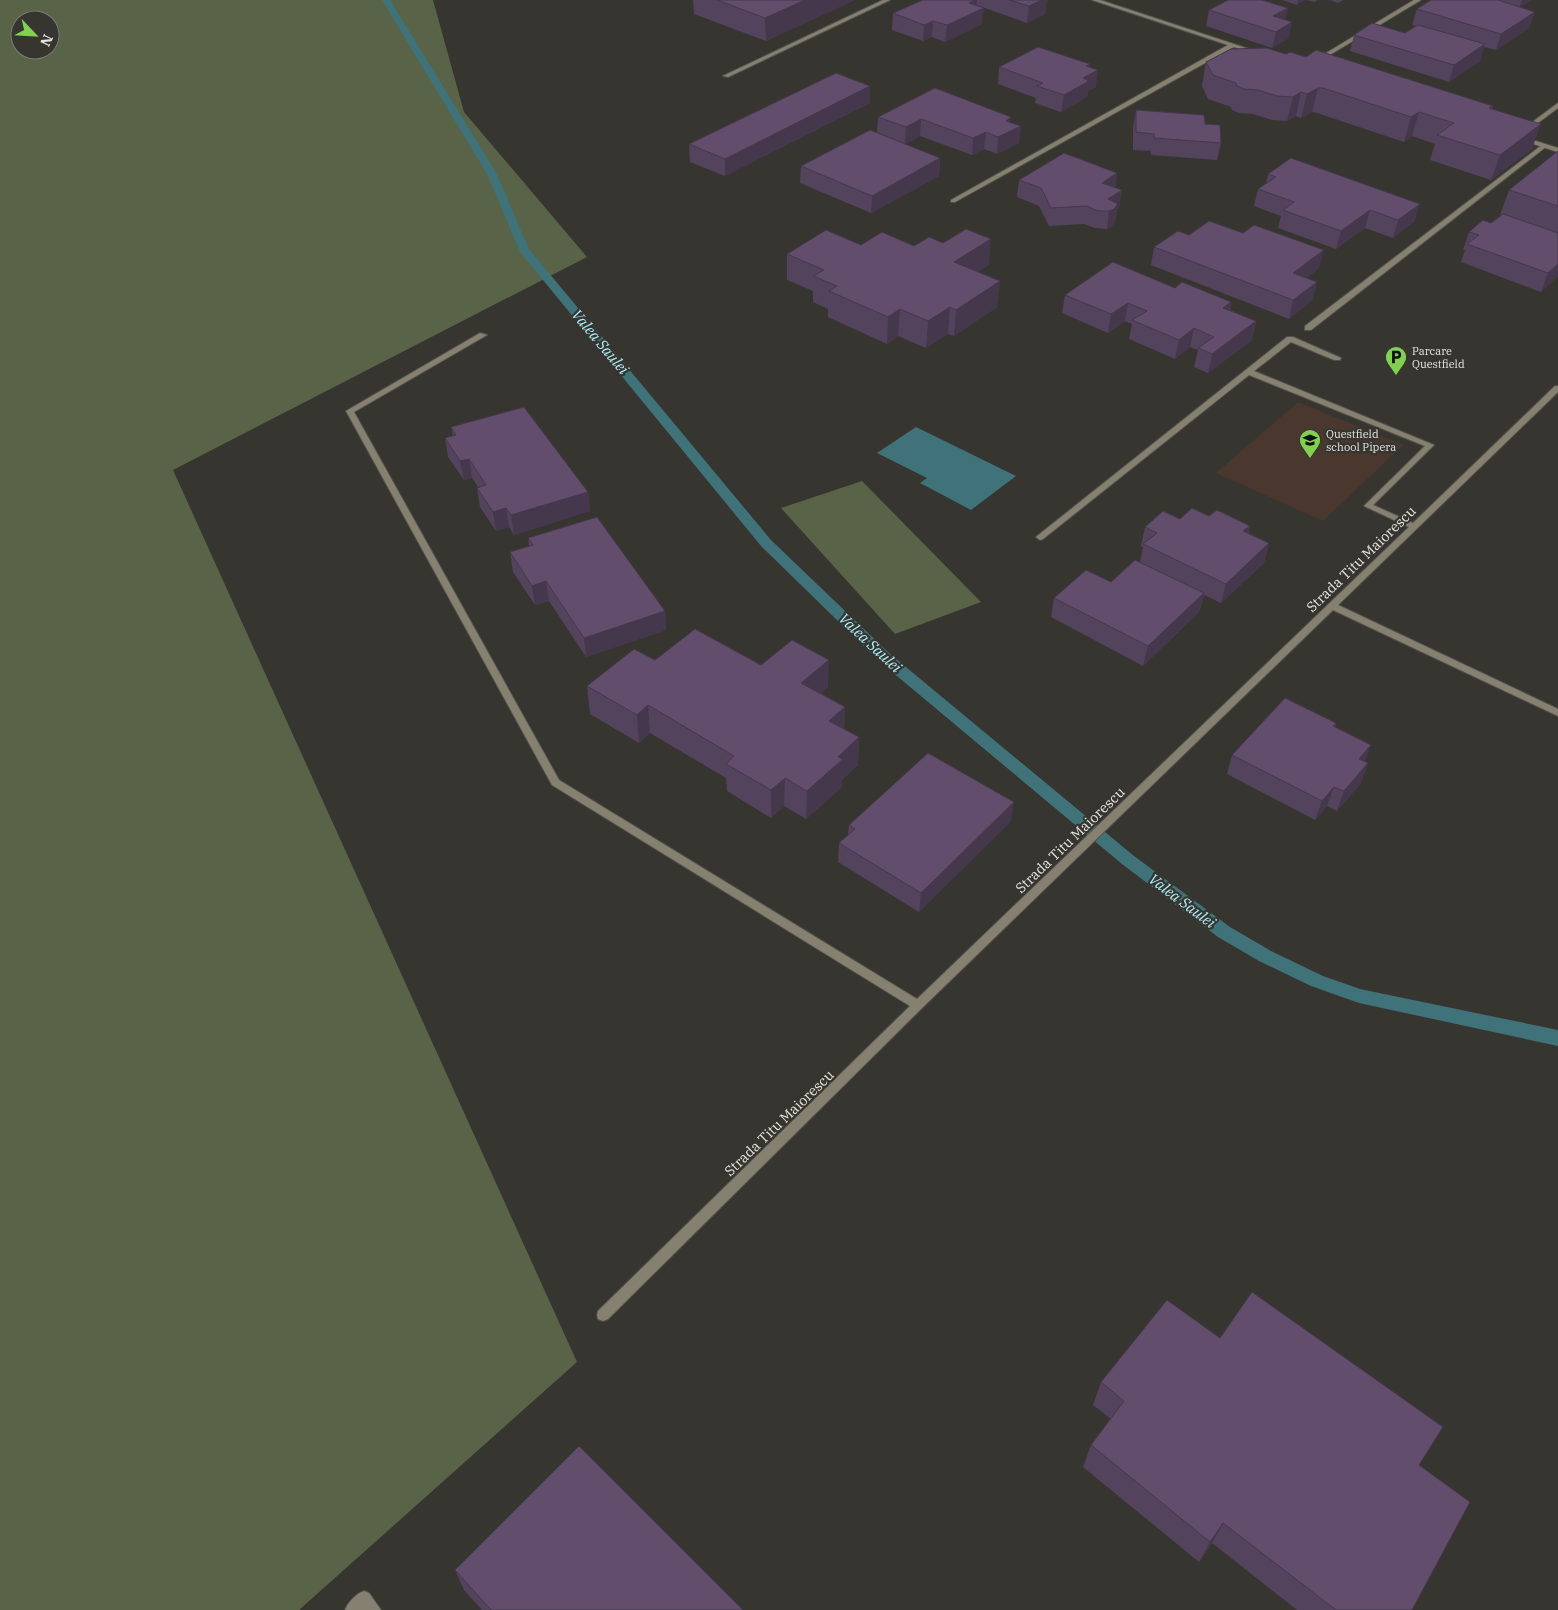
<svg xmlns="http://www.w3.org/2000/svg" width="1558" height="1610" viewBox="0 0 1558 1610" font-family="'IBM Plex Serif',serif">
<rect width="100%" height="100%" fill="#373530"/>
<!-- education -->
<polygon fill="#4a382f" points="1298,402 1403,445 1323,521 1216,473"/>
<!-- green -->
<g fill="#586348" fill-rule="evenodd">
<path d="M0,0H433L464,112L587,257L173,470L577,1362L299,1610H0ZM20,20H50V50H20Z"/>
<polygon points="862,481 981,602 895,634 781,508"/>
</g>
<!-- water -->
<polygon fill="#40727a" points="916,427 1016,476 971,510 920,483 927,478 877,453"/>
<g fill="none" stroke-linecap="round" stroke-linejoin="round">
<!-- stream -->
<polygon fill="#40727a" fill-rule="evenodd" points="382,0 390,0 497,174 529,249 771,540 889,653 1134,856 1230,927 1271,951 1323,976 1360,989 1558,1030 1558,1046 1359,1003 1311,986 1259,961 1218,937 1122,864 879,661 761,546 520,252 487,174"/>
<!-- lane casing -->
<g stroke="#53514c" stroke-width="2">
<g id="lane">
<polygon points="883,0 890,0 728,77 723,76"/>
<polygon points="1092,0 1100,0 1258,52 1255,54 1234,47 955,202 951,202 951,200 1228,45"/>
<polygon points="1414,0 1421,0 1318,62 1313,61"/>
<polygon points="1523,137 1558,148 1558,152 1521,140 1520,139"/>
</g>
</g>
<!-- street casing -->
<g stroke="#53514c" stroke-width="2">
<g id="street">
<polygon points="1558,103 1558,108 1527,131 1523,131 1523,129"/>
<polygon points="1542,145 1547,146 1311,330 1305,330 1305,326"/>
<polygon points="480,333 487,335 354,412 559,780 917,999 1409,527 1364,506 1425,446 1249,375 1043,539 1040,540 1036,537 1287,337 1293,337 1341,358 1340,360 1334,360 1291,342 1254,371 1434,445 1373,505 1413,523 1555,386 1558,386 1558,392 1338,605 1558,709 1558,716 1333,610 922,1008 608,1319 603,1321 598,1319 597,1315 598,1311 910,1006 552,785 346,411"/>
<path d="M364,1591L369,1593L381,1610H345C348,1602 356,1594 364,1591Z"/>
</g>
</g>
<!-- lane -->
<use href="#lane" fill="#868070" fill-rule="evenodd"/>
<!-- street -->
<use href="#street" fill="#868070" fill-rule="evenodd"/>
</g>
<!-- wall -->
<g fill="#54435d">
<polygon points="693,0 855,0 766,41 694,14"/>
<polygon points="923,0 1048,0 1047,3 1046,4 1045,14 1027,23 976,5 982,24 945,42 932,37 923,41 892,30 893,13"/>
<polygon points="1282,0 1305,0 1297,5"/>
<polygon points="1306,0 1318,0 1314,2"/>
<polygon points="1330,0 1343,0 1338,3"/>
<polygon points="1431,0 1532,0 1520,7 1529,28 1496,50 1484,47 1480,61 1449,82 1350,51 1354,35 1405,33 1416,26 1412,25 1417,9"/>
<polygon points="1288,8 1285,20 1289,38 1272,48 1206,26 1209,10"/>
<polygon points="1286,54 1306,57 1493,106 1492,108 1532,149 1491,180 1430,160 1435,144 1412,136 1404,142 1317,113 1312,112 1301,118 1296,116 1287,121 1272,120 1253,114 1239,113 1232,110 1231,107 1208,99 1202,86 1206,62"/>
<polygon points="999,67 1089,67 1096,87 1088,91 1087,97 1061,112 1035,103 1036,98 998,84"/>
<polygon points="870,86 870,103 725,176 690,162 689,144"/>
<polygon points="1136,110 1205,124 1221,143 1217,160 1151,155 1151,151 1133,150 1133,127"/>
<polygon points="878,117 1010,122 1019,143 997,154 984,149 972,155 920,136 905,144 892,139 940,158 939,176 871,213 800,183 801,166 877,133"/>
<polygon points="1558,151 1558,276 1541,292 1461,262 1465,250 1463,250 1469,232 1491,223 1501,216 1500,215 1509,190"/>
<polygon points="1117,173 1115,188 1119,208 1117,209 1115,222 1111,227 1107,229 1095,228 1084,224 1049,226 1039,206 1017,197 1019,180"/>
<polygon points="1268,174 1415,221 1393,238 1365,228 1336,249 1278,228 1281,216 1254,206 1258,189 1266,184"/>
<polygon points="1189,235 1319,268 1306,278 1317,282 1312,300 1289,319 1151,265 1154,247"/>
<polygon points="861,245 914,246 989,265 977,272 997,307 954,336 948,334 926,348 898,336 887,344 828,317 828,309 813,302 813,291 787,280 787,254"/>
<polygon points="1175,288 1231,302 1230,310 1256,321 1252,340 1208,373 1194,367 1198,350 1190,347 1175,359 1129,339 1132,324 1125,321 1108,333 1062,313 1065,295"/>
<polygon points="451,427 588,492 590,511 514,535 509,527 496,531 480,507 477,488 478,487 472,478 464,480 448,457 445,438 453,436"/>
<polygon points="1209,516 1250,526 1248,534 1269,543 1264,563 1221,603 1204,595 1199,612 1143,666 1051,617 1054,598 1111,582 1140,562 1143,547 1141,546 1145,527 1180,519"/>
<polygon points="528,538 665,611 666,630 586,657 549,601 535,605 513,572 510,552 529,546"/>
<polygon points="761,665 828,687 821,693 845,707 844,729 859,737 858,765 842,780 842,787 806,819 784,806 771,818 727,791 726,778 650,733 639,743 590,714 587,686"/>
<polygon points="1336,723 1335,727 1365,761 1368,763 1361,783 1337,811 1327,806 1315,820 1227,774 1232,755"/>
<polygon points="1011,821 919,912 838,862 839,843 848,835 849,825"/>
<polygon points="1220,1338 1419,1465 1412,1610 1297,1610 1212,1543 1199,1562 1083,1467 1091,1445 1111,1419 1093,1405 1101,1382"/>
<polygon points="455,1570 743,1610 482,1610 464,1590"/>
</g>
<!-- shaded-wall -->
<g fill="#45374c">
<polygon points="805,0 855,0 766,41 765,18"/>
<polygon points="975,0 977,0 976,12 984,8 982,24 945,42 947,25 969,3"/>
<polygon points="1034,0 1048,0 1047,3 1046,4 1045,14 1027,23 1029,6"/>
<polygon points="1298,0 1305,0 1297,5"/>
<polygon points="1522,0 1532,0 1519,8"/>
<polygon points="1288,8 1284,24 1273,16"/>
<polygon points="1535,12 1529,28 1496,50 1501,34"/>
<polygon points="933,21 932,37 923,41 924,25"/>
<polygon points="1292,22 1289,38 1272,48 1276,32"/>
<polygon points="1485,44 1480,61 1449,82 1454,65"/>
<polygon points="1090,64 1088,76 1098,70 1096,87 1088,91 1087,97 1061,112 1064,95 1086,66"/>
<polygon points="870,86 870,103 725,176 725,159"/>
<polygon points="1318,88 1312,112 1301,118 1307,94"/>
<polygon points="1301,92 1296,116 1287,121 1293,97"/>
<polygon points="1419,112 1412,136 1404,142 1411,117"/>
<polygon points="1011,117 1009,132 1021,126 1019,143 997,154 998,137 1006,121"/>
<polygon points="921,119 920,136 905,144 906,127"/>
<polygon points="1541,124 1532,149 1491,180 1500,155"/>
<polygon points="986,132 984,149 972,155 973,138"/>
<polygon points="940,158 939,176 871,213 872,196"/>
<polygon points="1117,173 1114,191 1102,183"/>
<polygon points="1122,190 1119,208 1117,209 1115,222 1111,227 1107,229 1109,211 1108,199"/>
<polygon points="1420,204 1415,221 1393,238 1398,220"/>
<polygon points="1370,210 1365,228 1336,249 1341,231"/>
<polygon points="991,239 989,265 952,289 954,262"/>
<polygon points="1324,250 1319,268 1289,291 1293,273"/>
<polygon points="1558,264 1558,276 1541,292 1548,273"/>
<polygon points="1000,281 997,307 954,336 956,310"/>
<polygon points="1317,282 1312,300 1289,319 1293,300"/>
<polygon points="1231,302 1227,321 1223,308"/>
<polygon points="1128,303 1125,321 1108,333 1111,314"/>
<polygon points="950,307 948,334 926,348 928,321"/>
<polygon points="900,309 898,336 887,344 888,317"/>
<polygon points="1256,321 1252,340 1208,373 1212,354"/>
<polygon points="1194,328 1190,347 1175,359 1179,340"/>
<polygon points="469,459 472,478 464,480 460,461"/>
<polygon points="588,492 590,511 514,535 511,515"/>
<polygon points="506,508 509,527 496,531 493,512"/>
<polygon points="1250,526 1245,545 1243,531"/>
<polygon points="1269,543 1264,563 1221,603 1226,584"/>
<polygon points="546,581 549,601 535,605 532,586"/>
<polygon points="1204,593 1199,612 1143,666 1148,646"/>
<polygon points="665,611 666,630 586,657 584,638"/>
<polygon points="829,660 828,687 801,711 801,683"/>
<polygon points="648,705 650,733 639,743 637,715"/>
<polygon points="845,707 844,735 829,721"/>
<polygon points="859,737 858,765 842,780 842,787 806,819 807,791 838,757"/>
<polygon points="1371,745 1364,764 1359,759"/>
<polygon points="1368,763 1361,783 1337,811 1344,791"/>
<polygon points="785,778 784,806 771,818 771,790"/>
<polygon points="1334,787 1327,806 1315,820 1322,801"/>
<polygon points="1014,802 1011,821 919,912 921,893"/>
<polygon points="1223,1523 1212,1543 1199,1562 1210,1542"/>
</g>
<!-- building -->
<g fill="#624e6c" stroke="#45374c">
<polygon points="717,0 805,0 765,18"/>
<polygon points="923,0 975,0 969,3 984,8 947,25 933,21 924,25 893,13"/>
<polygon points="1009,0 1042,0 1029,6"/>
<polygon points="1228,0 1262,0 1288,8 1273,16 1292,22 1276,32 1209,10"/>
<polygon points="1431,0 1498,0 1535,12 1501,34 1417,9"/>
<polygon points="1372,23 1405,33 1418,25 1485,44 1454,65 1354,35"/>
<polygon points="1038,47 1090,64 1086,66 1098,70 1083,78 1089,81 1064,95 1037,86 1043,83 999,67"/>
<polygon points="1266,48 1286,54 1290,52 1306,57 1316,50 1493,106 1489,108 1541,124 1500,155 1437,135 1454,123 1419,112 1411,117 1323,88 1318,88 1307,94 1301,92 1293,97 1277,96 1258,90 1244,89 1237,86 1236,83 1213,75 1206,62 1231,49"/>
<polygon points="836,73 870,86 725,159 689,144"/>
<polygon points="935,88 1011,117 1006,121 1021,126 998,137 986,132 973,138 921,119 906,127 878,117"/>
<polygon points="1136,110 1204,115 1205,124 1220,125 1221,143 1154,138 1154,134 1136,132"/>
<polygon points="870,130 940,158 872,196 801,166"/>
<polygon points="1558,151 1558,206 1509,190"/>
<polygon points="1064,153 1117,173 1102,183 1122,190 1108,199 1118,204 1114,209 1109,211 1098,211 1087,206 1051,208 1041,188 1019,180"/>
<polygon points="1291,158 1420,204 1398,220 1370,210 1341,231 1283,210 1294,202 1258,189 1276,177 1268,174"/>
<polygon points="1503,214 1558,233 1558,264 1548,273 1467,244 1479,235 1469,232 1483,220 1491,223"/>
<polygon points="1209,221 1243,233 1254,225 1324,250 1293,273 1317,282 1293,300 1154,247 1178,231 1189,235"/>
<polygon points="966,229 991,239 954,262 1000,281 956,310 950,307 928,321 900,309 888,317 829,291 837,286 813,276 824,270 787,254 826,230 861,245 882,232 914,246 929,237 943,243"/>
<polygon points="1113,262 1175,288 1182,282 1231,302 1223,308 1256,321 1212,354 1198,348 1214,337 1194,328 1179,340 1132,320 1147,311 1128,303 1111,314 1065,295"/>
<polygon points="524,407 588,492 511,515 506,508 493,512 477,488 486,485 469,459 460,461 445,438 456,435 451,427"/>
<polygon points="1192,508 1209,516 1217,510 1250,526 1243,531 1269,543 1226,584 1143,544 1157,533 1145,527 1163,511 1180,519"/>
<polygon points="597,517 665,611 584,638 546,581 532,586 510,552 533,545 528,538"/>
<polygon points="1135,560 1204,593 1148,646 1054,598 1086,570 1111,582"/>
<polygon points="695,629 761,665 792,640 829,660 801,683 845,707 829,721 859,737 838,757 843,759 807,791 785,778 771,790 726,764 734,756 648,705 637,715 587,686 634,649 655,660"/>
<polygon points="1285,698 1336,723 1333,726 1371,745 1359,759 1368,763 1344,791 1334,787 1322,801 1232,755"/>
<polygon points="928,753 1014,802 921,893 839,843 855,829 849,825"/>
<polygon points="1252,1292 1443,1427 1419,1465 1470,1502 1412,1610 1336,1610 1223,1523 1210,1542 1091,1445 1124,1401 1101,1382 1167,1300 1220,1338"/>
<polygon points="579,1446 743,1610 491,1610 455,1570"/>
</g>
<!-- icons -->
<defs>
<g id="parking-pin" transform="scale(1.125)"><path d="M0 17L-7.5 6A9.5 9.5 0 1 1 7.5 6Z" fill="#80d051" stroke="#373530"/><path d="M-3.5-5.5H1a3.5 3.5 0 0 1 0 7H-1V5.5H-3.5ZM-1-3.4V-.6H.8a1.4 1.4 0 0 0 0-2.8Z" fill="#111"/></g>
<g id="school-pin" transform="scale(1.125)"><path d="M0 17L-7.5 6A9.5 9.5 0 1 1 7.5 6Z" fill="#80d051" stroke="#373530"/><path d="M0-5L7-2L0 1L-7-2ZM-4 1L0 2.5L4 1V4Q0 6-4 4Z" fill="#111"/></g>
</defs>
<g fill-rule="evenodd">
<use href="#parking-pin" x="1396" y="357"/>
<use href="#school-pin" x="1310" y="440"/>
</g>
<g text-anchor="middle" stroke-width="4.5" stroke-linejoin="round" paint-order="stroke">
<!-- far-poi labels -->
<g font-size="11" fill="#e5e4e1" stroke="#373530" text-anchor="start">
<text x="1412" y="355">Parcare<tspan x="1412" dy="13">Questfield</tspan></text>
<text x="1326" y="438">Questfield<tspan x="1326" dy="13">school Pipera</tspan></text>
</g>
<!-- street labels -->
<g font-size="14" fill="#e5e4e1" stroke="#373530">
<text transform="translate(1361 559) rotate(-44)" y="5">Strada Titu Maiorescu</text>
<text transform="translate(1070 840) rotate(-44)" y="5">Strada Titu Maiorescu</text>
<text transform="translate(779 1123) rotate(-44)" y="5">Strada Titu Maiorescu</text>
</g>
<!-- water labels -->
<g font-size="15" font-style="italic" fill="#adeffa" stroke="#373530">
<text transform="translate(600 342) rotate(50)" y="5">Valea Saulei</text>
<text transform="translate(870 643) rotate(43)" y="5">Valea Saulei</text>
<text transform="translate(1182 901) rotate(37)" y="5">Valea Saulei</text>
</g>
</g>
<!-- north arrow -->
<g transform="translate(35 35) rotate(115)"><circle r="24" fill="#373530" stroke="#7d7b77"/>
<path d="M0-4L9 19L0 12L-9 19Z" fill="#80d051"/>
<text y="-8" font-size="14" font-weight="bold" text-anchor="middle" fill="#e5e4e1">N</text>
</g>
</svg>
